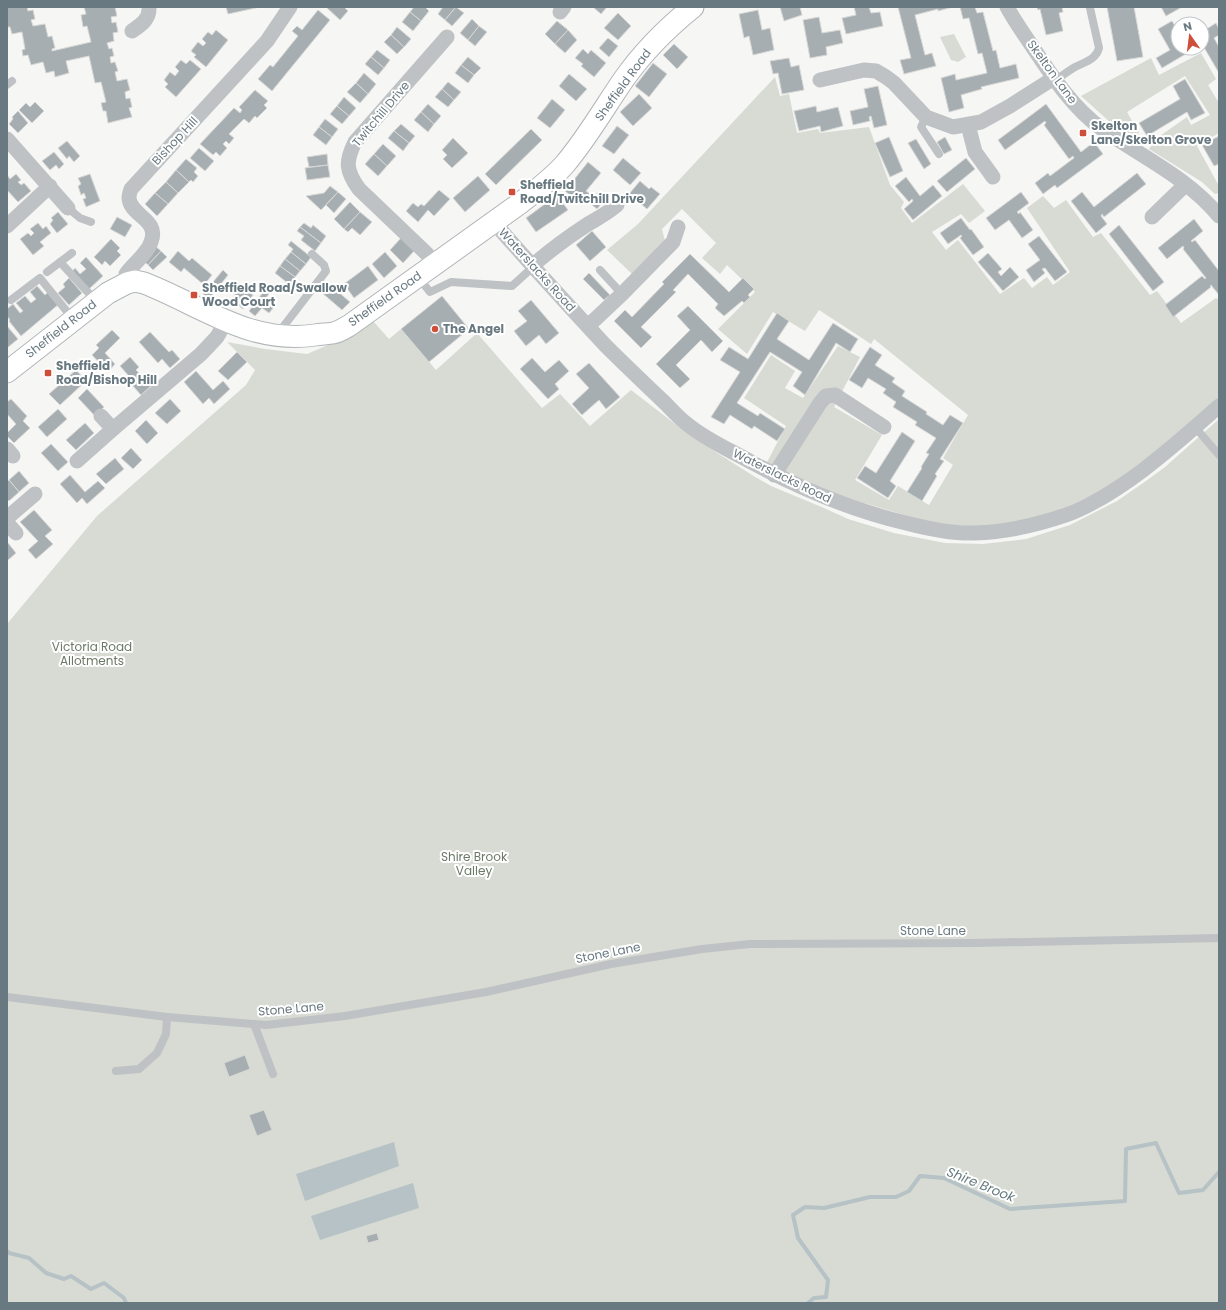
<svg xmlns="http://www.w3.org/2000/svg" width="1226" height="1310" viewBox="0 0 1226 1310" font-family="Poppins,sans-serif">
<rect width="100%" height="100%" fill="#f6f6f4"/>
<!-- green -->
<g fill="#d7dbd3">
<polygon points="954,34 966,57 958,62 951,60 940,37"/>
<polygon points="1201,53 1216,79 1208,85 1219,103 1219,133 1197,146 1219,186 1219,193 1215,194 1202,182 1149,149 1157,138 1187,117 1191,125 1210,115 1185,76 1127,112 1139,133 1130,140 1081,96 1151,58 1159,75"/>
<polygon points="775,77 780,96 789,94 797,133 818,129 820,133 869,127 890,185 904,202 901,208 912,223 963,184 985,211 969,223 961,214 932,232 946,250 958,240 1000,294 1024,278 1032,288 1047,277 1053,285 1070,272 1027,208 1043,196 1054,208 1066,200 1093,237 1101,233 1150,295 1157,291 1181,323 1216,298 1219,300 1219,399 1166,444 1104,490 1049,515 999,526 942,526 813,488 766,464 786,426 744,398 771,355 795,371 785,388 803,398 838,346 860,357 834,407 882,435 855,480 889,500 898,486 929,505 953,465 943,458 968,415 874,339 871,344 819,310 805,331 773,312 747,354 718,329 755,292 727,265 720,274 702,258 716,243 682,209 662,229 665,241 632,274 607,250 638,224"/>
<polygon points="373,321 389,339 401,329 436,370 477,333 542,408 560,394 590,426 631,390 692,437 752,475 771,486 824,508 848,519 894,533 945,543 983,544 1026,539 1070,525 1117,501 1146,481 1165,467 1218,420 1219,421 1219,1303 7,1303 7,624 97,516 246,385 255,370 227,342 265,349 307,354 335,342"/>
</g>
<!-- water -->
<g fill="#b6c2c5">
<polygon points="394,1142 399,1166 305,1201 296,1174"/>
<polygon points="413,1183 419,1208 320,1240 311,1216"/>
</g>
<g fill="none" stroke-linecap="round" stroke-linejoin="round">
<!-- stream -->
<g stroke="#b6c2c5" stroke-width="4">
<polyline points="7,1251 9,1253 29,1258 46,1273 64,1279 71,1276 91,1289 104,1283 124,1298 126,1303"/>
<polyline points="808,1303 814,1298 826,1297 828,1280 798,1238 793,1215 805,1207 824,1208 870,1197 896,1197 909,1191 920,1176 944,1178 1010,1209 1125,1201 1126,1149 1156,1143 1179,1193 1203,1190 1219,1172"/>
</g>
</g>
<!-- building -->
<g fill="#a6aeb2" stroke="#d8d8d6">
<polygon points="7,7 27,7 28,11 33,10 35,19 31,20 33,26 45,24 48,37 52,36 55,48 52,49 52,51 91,42 87,26 83,27 81,15 86,14 84,7 115,7 117,16 111,17 112,23 116,22 118,32 113,33 114,41 107,43 109,49 112,48 114,56 110,57 111,63 115,62 118,71 115,72 117,81 127,79 130,90 125,92 126,99 130,98 132,107 129,108 132,117 108,123 106,111 103,111 101,103 106,102 101,82 95,83 89,56 66,61 69,73 55,77 54,71 46,73 43,62 31,65 28,55 23,56 22,50 25,49 22,32 12,34 10,27 7,27"/>
<polygon points="226,7 260,7 228,14"/>
<polygon points="326,7 344,7 348,11 340,20"/>
<polygon points="414,7 425,7 429,11 421,21 410,12"/>
<polygon points="443,7 456,7 445,20 438,14"/>
<polygon points="456,7 464,13 452,26 445,20"/>
<polygon points="593,7 607,7 601,14"/>
<polygon points="780,7 800,7 802,15 784,21"/>
<polygon points="854,7 869,7 871,13 880,12 883,26 846,34 842,18 856,15"/>
<polygon points="898,7 953,7 938,11 938,9 915,15 925,55 932,53 936,66 904,74 900,60 911,58"/>
<polygon points="960,7 975,7 977,13 983,12 993,51 996,50 1000,68 1016,64 1019,78 981,87 982,89 961,95 964,108 949,112 941,78 955,74 956,80 987,73 982,53 978,54 969,18 963,19"/>
<polygon points="1037,7 1062,7 1063,12 1059,13 1063,31 1046,35 1040,9 1038,10"/>
<polygon points="1107,7 1134,7 1143,57 1117,61"/>
<polygon points="1161,7 1182,7 1166,16"/>
<polygon points="318,10 330,20 272,91 258,79 270,65 273,67 298,36 292,31 297,26 302,30"/>
<polygon points="758,10 762,30 770,28 774,50 753,55 749,36 744,38 739,14"/>
<polygon points="410,12 421,21 413,31 402,22"/>
<polygon points="618,13 631,26 618,40 604,28"/>
<polygon points="819,17 822,33 840,30 843,43 826,47 827,55 810,58 803,20"/>
<polygon points="472,19 479,26 468,40 460,33"/>
<polygon points="557,21 568,30 555,44 545,34"/>
<polygon points="1172,21 1178,31 1178,48 1196,48 1162,68 1156,58 1170,50 1158,29"/>
<polygon points="1216,23 1219,29 1219,35 1214,38 1219,47 1219,73 1202,44 1202,32"/>
<polygon points="479,26 487,32 475,46 468,40"/>
<polygon points="397,27 411,39 404,47 391,35"/>
<polygon points="216,30 228,40 206,67 194,57 196,55 191,51 198,42 203,46 206,43 202,39 208,32 212,35"/>
<polygon points="568,30 577,40 565,53 555,44"/>
<polygon points="391,35 404,47 397,54 384,42"/>
<polygon points="608,38 618,46 609,57 599,48"/>
<polygon points="674,44 688,57 677,69 663,55"/>
<polygon points="583,49 588,54 591,50 606,63 594,77 581,66 583,64 575,58"/>
<polygon points="377,50 390,60 384,68 371,57"/>
<polygon points="371,57 384,68 378,75 365,64"/>
<polygon points="468,57 481,68 474,75 461,65"/>
<polygon points="789,58 791,67 799,65 804,90 782,94 778,73 773,74 770,61"/>
<polygon points="181,60 186,64 190,60 201,69 176,97 165,87 168,84 164,80 170,72 175,76 179,71 175,67"/>
<polygon points="653,63 667,74 649,97 635,86"/>
<polygon points="461,65 474,75 468,83 455,73"/>
<polygon points="364,73 376,84 368,94 356,83"/>
<polygon points="569,74 587,89 576,101 559,86"/>
<polygon points="1185,79 1205,113 1191,120 1187,112 1147,136 1139,123 1180,99 1173,86"/>
<polygon points="448,82 461,92 454,100 442,89"/>
<polygon points="356,83 368,94 360,103 347,92"/>
<polygon points="878,86 887,125 874,128 871,116 869,117 870,121 853,125 850,111 868,107 864,89"/>
<polygon points="442,89 454,100 448,107 435,97"/>
<polygon points="255,90 268,101 264,105 267,108 257,118 255,116 249,123 244,119 229,134 234,138 229,144 226,141 223,144 227,148 220,156 216,152 213,155 200,144 234,108 240,113 242,110 239,107"/>
<polygon points="639,94 652,108 633,126 620,112"/>
<polygon points="344,97 356,108 349,116 337,106"/>
<polygon points="552,99 565,110 550,128 537,118"/>
<polygon points="35,102 44,111 32,123 19,110 26,103 30,107"/>
<polygon points="428,104 441,116 434,124 421,112"/>
<polygon points="1046,104 1081,152 1094,142 1103,154 1057,188 1055,185 1043,194 1035,183 1048,173 1050,176 1074,158 1073,156 1069,159 1044,125 1046,123 1045,121 1005,150 998,140"/>
<polygon points="337,106 349,116 342,124 330,114"/>
<polygon points="816,106 817,112 838,107 843,126 821,132 820,126 799,131 794,111"/>
<polygon points="18,111 28,123 18,133 9,124 13,119 12,117"/>
<polygon points="421,112 434,124 428,132 414,120"/>
<polygon points="325,119 338,129 332,137 319,127"/>
<polygon points="401,124 415,136 409,143 394,131"/>
<polygon points="617,126 629,135 614,154 602,146"/>
<polygon points="319,127 332,137 326,145 313,135"/>
<polygon points="531,129 542,140 496,185 485,174"/>
<polygon points="394,131 409,143 403,151 388,138"/>
<polygon points="1219,136 1219,164 1214,166 1202,145"/>
<polygon points="889,137 903,171 890,177 875,143"/>
<polygon points="945,137 952,150 944,154 937,142"/>
<polygon points="453,138 468,153 452,168 443,159 447,155 442,150"/>
<polygon points="916,139 931,164 924,169 908,143"/>
<polygon points="67,141 80,156 74,162 69,156 67,159 58,148"/>
<polygon points="383,144 396,156 387,166 374,154"/>
<polygon points="199,148 214,161 205,171 190,158"/>
<polygon points="54,152 64,164 59,169 56,165 50,170 42,161"/>
<polygon points="327,154 328,165 309,167 307,157"/>
<polygon points="374,154 387,166 378,176 365,164"/>
<polygon points="623,158 641,173 630,185 613,170"/>
<polygon points="966,158 975,169 947,192 937,181"/>
<polygon points="186,159 197,168 194,172 198,176 193,182 191,180 189,182 176,170"/>
<polygon points="588,162 601,173 586,191 594,197 598,192 606,198 597,209 585,199 581,204 565,191"/>
<polygon points="328,165 330,177 307,180 305,168"/>
<polygon points="176,170 189,182 178,193 166,182"/>
<polygon points="1137,173 1146,184 1104,217 1102,214 1101,216 1107,224 1096,233 1071,201 1082,192 1094,207"/>
<polygon points="16,174 21,180 18,182 21,185 24,183 31,191 18,202 7,190 7,175 10,179"/>
<polygon points="90,174 100,201 86,207 83,199 86,198 84,193 81,195 78,186 81,184 78,178"/>
<polygon points="478,176 490,190 465,212 453,198"/>
<polygon points="906,177 920,196 933,185 942,196 913,220 904,209 913,201 912,199 909,202 895,186"/>
<polygon points="640,181 649,189 651,187 660,194 647,209 629,194"/>
<polygon points="166,182 178,193 168,204 155,193"/>
<polygon points="330,186 338,192 321,210 306,196 324,193"/>
<polygon points="439,190 450,199 434,216 428,210 418,222 406,211 413,203 418,207 421,204 424,206"/>
<polygon points="338,192 346,199 334,213 326,205"/>
<polygon points="1021,192 1029,203 1017,212 1019,214 1020,212 1033,230 1022,238 1009,220 995,230 986,218"/>
<polygon points="155,193 168,204 157,216 145,204"/>
<polygon points="557,195 568,210 536,232 526,218"/>
<polygon points="350,202 360,212 344,229 334,219"/>
<polygon points="58,212 68,224 57,233 50,224 53,220 51,218"/>
<polygon points="360,212 372,222 360,235 352,228 348,232 344,229"/>
<polygon points="117,217 132,225 125,237 110,229"/>
<polygon points="961,218 970,230 971,229 984,247 973,255 960,238 962,236 961,235 948,244 940,233"/>
<polygon points="1194,219 1203,231 1191,241 1192,242 1195,240 1219,271 1219,295 1211,285 1210,286 1211,287 1173,317 1165,305 1202,276 1205,279 1206,278 1183,249 1184,248 1183,246 1167,259 1158,248"/>
<polygon points="38,223 43,229 46,226 51,233 40,242 44,246 33,255 20,239 28,233 31,236 34,233 30,229"/>
<polygon points="304,223 311,228 313,225 326,236 321,243 300,227"/>
<polygon points="1119,225 1164,282 1153,291 1109,234"/>
<polygon points="300,227 321,243 315,251 301,240 304,236 297,231"/>
<polygon points="592,231 606,247 590,261 576,245"/>
<polygon points="1039,236 1067,272 1055,281 1045,268 1042,269 1045,273 1034,282 1026,270 1040,260 1028,244"/>
<polygon points="401,238 415,250 403,263 390,250"/>
<polygon points="111,239 120,248 117,251 121,255 110,266 105,261 102,265 94,257"/>
<polygon points="291,241 311,257 306,264 291,252 293,249 288,245"/>
<polygon points="155,246 161,251 148,265 142,259"/>
<polygon points="161,251 167,257 153,270 148,265"/>
<polygon points="178,251 189,261 192,258 212,275 204,285 184,268 181,272 169,262"/>
<polygon points="291,252 306,264 300,271 285,259"/>
<polygon points="385,252 397,266 384,278 372,264"/>
<polygon points="988,253 1002,269 998,272 1001,276 1010,267 1019,277 1003,291 978,262"/>
<polygon points="690,254 729,292 743,278 754,289 748,295 750,297 744,303 742,301 724,316 715,308 718,304 688,274 673,290 676,292 641,327 652,337 641,348 614,321 625,310 632,317 664,284 662,282"/>
<polygon points="86,257 103,276 88,290 72,272 75,268 80,274 86,269 80,263"/>
<polygon points="285,259 300,271 295,277 280,266"/>
<polygon points="280,266 295,277 290,285 275,273"/>
<polygon points="368,266 378,280 354,298 344,284"/>
<polygon points="223,270 228,275 209,299 203,294"/>
<polygon points="589,273 610,295 604,300 583,279"/>
<polygon points="69,278 82,293 69,305 58,293 65,287 63,284"/>
<polygon points="329,284 350,302 342,310 321,292"/>
<polygon points="37,286 45,295 48,292 59,304 21,336 9,321 10,320 7,316 7,309 13,304 20,313 23,311 16,303 25,296 31,303 36,299 30,292"/>
<polygon points="241,286 247,291 237,304 231,300"/>
<polygon points="247,291 253,295 243,309 237,304"/>
<polygon points="264,291 269,294 264,300 274,307 269,313 262,308 255,316 249,311"/>
<polygon points="442,296 469,329 429,362 401,329"/>
<polygon points="531,300 559,333 546,344 539,335 526,346 514,331 527,321 518,311"/>
<polygon points="688,306 723,341 712,352 701,340 676,365 690,379 680,388 656,364 690,330 677,316"/>
<polygon points="777,313 789,321 777,339 809,360 833,323 858,339 850,352 836,343 805,395 793,386 802,372 770,352 737,403 758,416 760,413 785,429 777,441 754,426 752,429 730,415 724,424 711,417 740,372 720,360 729,347 748,359"/>
<polygon points="7,326 18,339 7,348"/>
<polygon points="112,330 120,338 105,353 115,364 108,372 92,355 99,348 96,345"/>
<polygon points="150,332 169,352 172,350 180,359 170,368 162,359 158,363 139,342"/>
<polygon points="870,347 882,355 875,365 895,378 892,382 905,391 902,396 927,412 926,414 943,425 950,415 963,423 940,459 944,461 935,474 937,476 922,501 907,492 922,468 921,467 929,454 926,453 936,438 915,425 917,422 893,407 896,402 883,393 886,389 868,378 862,388 849,380"/>
<polygon points="237,352 247,362 228,380 218,371"/>
<polygon points="130,357 139,367 136,370 151,386 141,395 125,377 128,375 120,366"/>
<polygon points="532,358 545,372 559,360 569,371 555,384 559,389 548,399 520,369"/>
<polygon points="589,363 620,397 606,409 599,400 582,415 572,404 589,388 576,374"/>
<polygon points="76,370 86,381 60,405 49,394"/>
<polygon points="196,371 213,390 223,381 230,389 214,404 209,398 203,404 184,382"/>
<polygon points="87,389 104,407 95,416 78,398"/>
<polygon points="11,399 27,416 23,421 30,428 14,443 7,436 7,433 16,424 7,414 7,402"/>
<polygon points="170,399 181,411 167,424 155,413"/>
<polygon points="58,409 67,419 47,437 38,427"/>
<polygon points="146,420 158,433 147,444 135,431"/>
<polygon points="85,423 94,433 76,450 66,440"/>
<polygon points="902,432 915,441 890,481 896,486 888,498 857,478 865,466 876,473"/>
<polygon points="51,444 68,462 58,471 41,453"/>
<polygon points="131,448 142,460 133,469 121,458"/>
<polygon points="115,458 124,469 106,484 96,474"/>
<polygon points="19,471 29,483 19,492 9,480"/>
<polygon points="70,475 85,492 98,481 105,488 87,504 82,498 77,503 60,484"/>
<polygon points="9,480 19,492 9,501 7,499 7,482"/>
<polygon points="34,510 52,530 45,536 53,544 36,559 28,550 38,541 20,522"/>
<polygon points="8,543 16,553 7,561 7,544"/>
<polygon points="245,1055 250,1069 229,1077 224,1063"/>
<polygon points="264,1110 272,1130 257,1136 249,1115"/>
<polygon points="377,1233 379,1240 368,1243 366,1236"/>
</g>
<g fill="none" stroke-linecap="round" stroke-linejoin="round">
<!-- secondary casing -->
<g stroke="#b1b6b9" stroke-width="23">
<path id="secondary" d="M7,372L108,293L127,283L135,281L144,283C201,305 250,345 315,335C321,334 327,334 333,333C339,332 345,328 350,325L519,204C534,192 552,179 565,164C587,138 604,108 624,79C643,52 667,28 693,7"/>
</g>
<!-- lane -->
<g stroke="#bec2c5" stroke-width="8">
<path d="M1056,80C1062,76 1068,71 1075,67C1084,62 1096,60 1099,48L1090,8"/>
<polyline points="7,85 12,81"/>
<polyline points="926,117 921,127 939,154"/>
<polyline points="68,208 80,218 91,222"/>
<polyline points="60,262 96,301"/>
<polyline points="600,270 622,294"/>
<polyline points="47,272 72,253"/>
<polyline points="418,277 430,292 451,282 512,286 533,267"/>
<polyline points="11,300 40,278 73,319"/>
<polyline points="282,336 283,327 326,271 324,265 312,254"/>
<polyline points="1195,427 1219,455"/>
<polyline points="7,997 167,1017 266,1025 345,1016 486,992 611,964 702,949 750,944 974,943 1219,938"/>
<polyline points="254,1024 273,1074"/>
<polyline points="116,1071 139,1069 157,1053 166,1034 167,1017"/>
</g>
<!-- street -->
<g stroke="#bec2c5" stroke-width="15">
<path d="M1007,7C1014,20 1023,33 1032,46C1052,76 1072,107 1102,129C1142,157 1188,178 1219,216"/>
<polyline points="560,12 564,7"/>
<path d="M132,31C141,25 150,19 149,7"/>
<polyline points="820,80 864,70 876,71 886,77 894,83 926,117 953,127 981,122 1010,106 1054,78"/>
<polyline points="968,125 975,152 993,177"/>
<polyline points="7,139 68,208"/>
<polyline points="1152,217 1185,185"/>
<path d="M493,221C529,263 567,304 605,345C625,365 645,384 665,403C672,410 679,418 687,424C706,440 730,450 751,462C801,489 851,510 906,523C929,529 952,534 975,533C1006,532 1037,525 1066,515C1120,495 1176,444 1219,406"/>
<polyline points="7,226 50,186"/>
<path d="M434,264L427,254L359,189C346,171 345,162 355,142L447,37"/>
<path d="M532,266C549,251 568,237 588,224C598,218 608,213 617,205"/>
<path d="M127,283L126,274C133,264 148,253 151,242C160,219 130,216 129,198C129,195 130,192 131,189L267,41L290,7"/>
<polyline points="588,326 622,294 673,242 678,227"/>
<polyline points="101,416 113,429"/>
<polyline points="7,449 13,456"/>
<polyline points="77,461 113,429 201,354 217,337 226,321"/>
<polyline points="774,475 820,403 826,396 835,395 884,427"/>
<polyline points="7,518 35,494"/>
<polyline points="7,523 16,533"/>
</g>
<!-- secondary -->
<use href="#secondary" stroke="#fff" stroke-width="21"/>
</g>
<!-- markers -->
<g fill="#cf4e3a" stroke="#fff" stroke-width="1.5">
<rect x="1079" y="129" width="8" height="8" rx="2"/>
<rect x="508" y="188" width="8" height="8" rx="2"/>
<rect x="190" y="291" width="8" height="8" rx="2"/>
<circle cx="435" cy="329" r="4"/>
<rect x="44" y="369" width="8" height="8" rx="2"/>
</g>
<g text-anchor="middle" stroke-width="4" stroke-linejoin="round" paint-order="stroke">
<!-- street labels -->
<g font-size="12" fill="#697981" stroke="#fff">
<text transform="translate(1052 72) rotate(54)" y="4">Skelton Lane</text>
<text transform="translate(623 85) rotate(-54)" y="4">Sheffield Road</text>
<text transform="translate(381 114) rotate(-50)" y="4">Twitchill Drive</text>
<text transform="translate(175 141) rotate(-47)" y="4">Bishop Hill</text>
<text transform="translate(537 270) rotate(48)" y="4">Waterslacks Road</text>
<text transform="translate(385 299) rotate(-35)" y="4">Sheffield Road</text>
<text transform="translate(61 329) rotate(-38)" y="4">Sheffield Road</text>
<text transform="translate(782 476) rotate(26)" y="4">Waterslacks Road</text>
<text x="933" y="935">Stone Lane</text>
<text transform="translate(608 953) rotate(-11)" y="4">Stone Lane</text>
<text transform="translate(291 1009) rotate(-5)" y="4">Stone Lane</text>
</g>
<!-- poi labels -->
<g font-size="12" font-weight="bold" fill="#697981" stroke="#fff" text-anchor="start">
<text x="1091" y="130">Skelton<tspan x="1091" dy="14">Lane/Skelton Grove</tspan></text>
<text x="520" y="189">Sheffield<tspan x="520" dy="14">Road/Twitchill Drive</tspan></text>
<text x="202" y="292">Sheffield Road/Swallow<tspan x="202" dy="14">Wood Court</tspan></text>
<text x="443" y="333">The Angel</text>
<text x="56" y="370">Sheffield<tspan x="56" dy="14">Road/Bishop Hill</tspan></text>
</g>
<!-- park labels -->
<g font-size="12" fill="#6c7967" stroke="#fff">
<text x="92" y="651">Victoria Road<tspan x="92" dy="14">Allotments</tspan></text>
<text x="474" y="861">Shire Brook<tspan x="474" dy="14">Valley</tspan></text>
</g>
<!-- water labels -->
<g font-size="13" font-style="italic" fill="#64797e" stroke="#fff">
<text transform="translate(981 1184) rotate(22)" y="5">Shire Brook</text>
</g>
</g>
<!-- border -->
<rect width="1226" height="1310" fill="none" stroke="#697981" stroke-width="16"/>
<!-- north arrow -->
<g transform="translate(1190 36) rotate(346)"><circle r="19" fill="#ffffff" stroke="#c3c9cd"/>
<path d="M0-3L7 15L0 10L-7 15Z" fill="#cf4e3a"/>
<text y="-6" font-size="11" font-weight="bold" text-anchor="middle" fill="#697981">N</text>
</g>
</svg>
